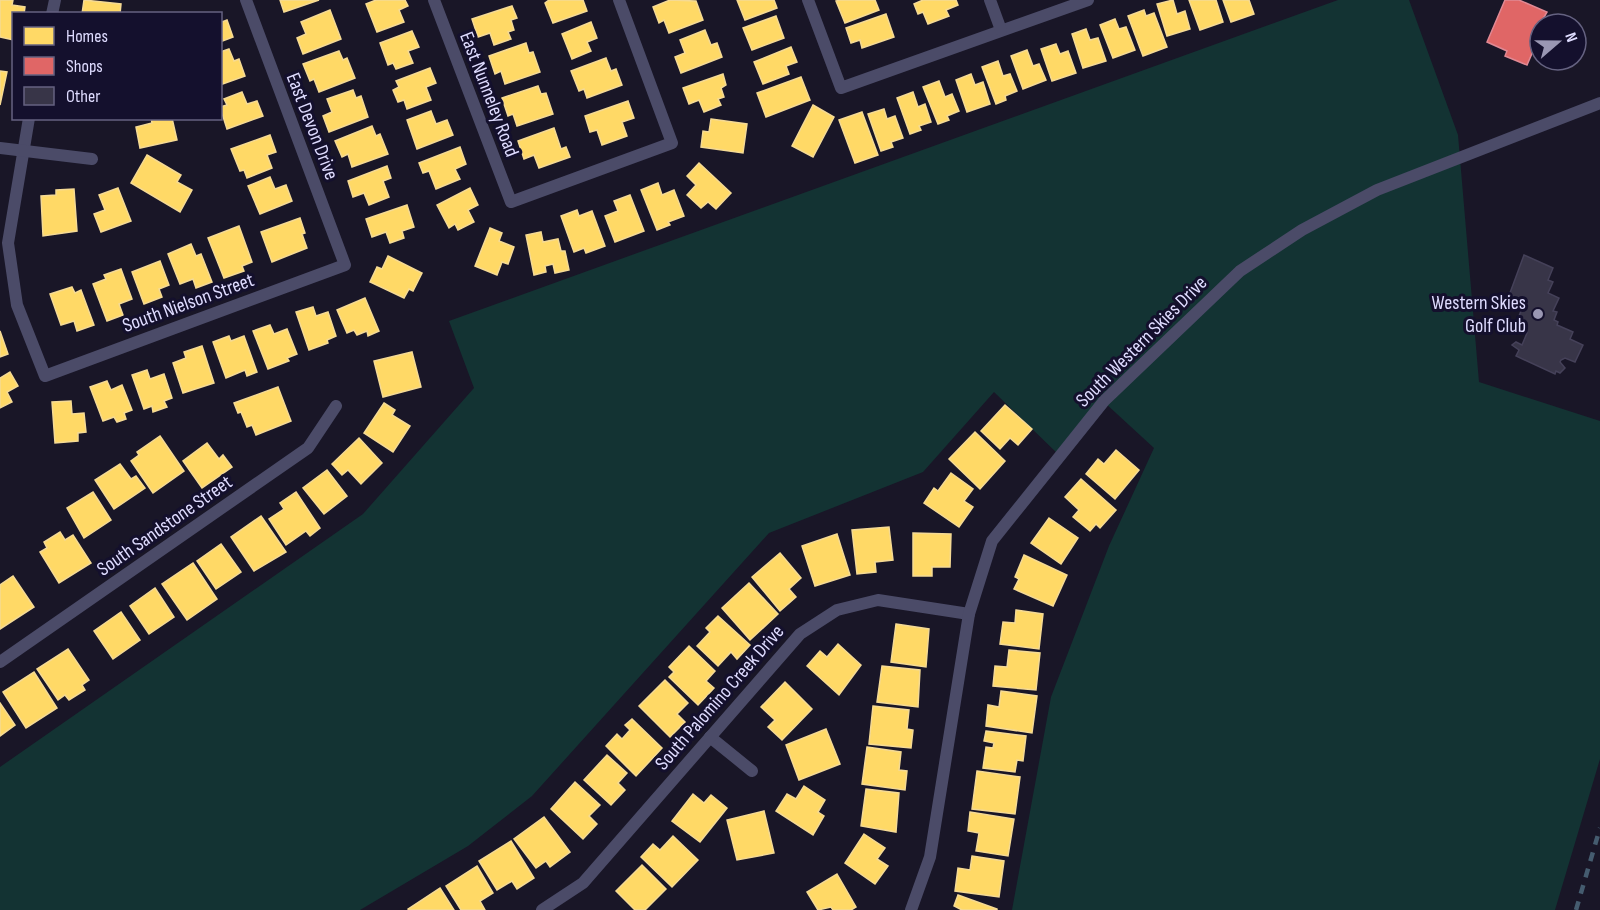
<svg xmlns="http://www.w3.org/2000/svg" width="1600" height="910" viewBox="0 0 1600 910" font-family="'Sofia Sans Condensed',sans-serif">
<rect width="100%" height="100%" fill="#191627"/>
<!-- green -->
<polygon fill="#133333" points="1338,0 1409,0 1458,135 1479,382 1600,421 1600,759 1555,910 1012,910 1051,697 1109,546 1154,448 1104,402 1060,456 994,392 923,472 769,533 532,796 468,846 360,910 0,910 0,767 363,514 474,388 449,321"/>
<!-- homes -->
<g fill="#ffd966" stroke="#f5da94" stroke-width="1.5">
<polygon points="0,0 13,0 12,5 25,7 24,14 14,14 14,40 0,37"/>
<polygon points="84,0 121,4 120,14 82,14"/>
<polygon points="280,0 319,0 284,12"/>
<polygon points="376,0 405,0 408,6 399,10 404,22 377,32 366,4"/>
<polygon points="549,0 583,0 587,11 553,23 545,3"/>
<polygon points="670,0 696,1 703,20 669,33 664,20 659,23 653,7"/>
<polygon points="737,0 774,0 777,8 745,20"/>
<polygon points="840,0 875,0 879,10 845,23 836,1"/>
<polygon points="923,0 956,0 958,5 946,10 949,16 928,24 923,12 918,14 914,4"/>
<polygon points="1173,0 1177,14 1185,11 1190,29 1167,36 1157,4"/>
<polygon points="1189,0 1216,0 1223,22 1200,30"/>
<polygon points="1223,0 1249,0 1254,14 1231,22"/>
<polygon points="512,6 517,18 511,20 514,30 508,32 511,39 494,45 490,33 478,37 472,19"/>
<polygon points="330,10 341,39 303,54 297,38 306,34 301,22"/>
<polygon points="1144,10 1146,16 1154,13 1167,47 1143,56 1128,16"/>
<polygon points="886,14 894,37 862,48 860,40 851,43 846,28"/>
<polygon points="776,16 784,38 752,50 743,28"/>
<polygon points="220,18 222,22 227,20 233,37 220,42"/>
<polygon points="1115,19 1119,29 1126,27 1135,50 1113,58 1100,25"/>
<polygon points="591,22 597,38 587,42 591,51 572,59 562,34"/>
<polygon points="1086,29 1090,40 1098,38 1106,61 1083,68 1072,34"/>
<polygon points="705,30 711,45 717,43 722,57 681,73 675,57 685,53 680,40"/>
<polygon points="412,31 419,47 408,51 413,63 396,69 393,63 388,65 380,43"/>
<polygon points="526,43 529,53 533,52 540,72 505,84 501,71 495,74 489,56"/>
<polygon points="1056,44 1060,54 1068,51 1076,73 1052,81 1041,49"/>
<polygon points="791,47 797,62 786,66 789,74 763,84 754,62"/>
<polygon points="229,49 234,61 239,59 245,76 220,85 220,52"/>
<polygon points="1027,50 1033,66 1039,64 1046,80 1023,89 1011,56"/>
<polygon points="339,51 343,60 347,58 355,78 319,92 314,79 310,81 303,64"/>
<polygon points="606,58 611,71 616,69 622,85 587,98 584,89 579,91 571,71"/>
<polygon points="998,61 1003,76 1010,74 1017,91 1005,96 1006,100 996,104 982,67"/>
<polygon points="430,68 436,83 426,87 431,100 407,109 404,100 398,102 393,90 399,87 396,81"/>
<polygon points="0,71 7,72 0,105"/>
<polygon points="723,74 726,85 721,88 724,97 718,99 721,105 704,112 699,100 689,104 683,88"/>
<polygon points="971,74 975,85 983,82 990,104 967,112 956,80"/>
<polygon points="801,77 810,100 766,117 757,93"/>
<polygon points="939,81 945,97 952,94 959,111 947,116 949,120 938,124 923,87"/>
<polygon points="538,86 541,94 546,93 553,114 517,126 513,114 508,116 502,98"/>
<polygon points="353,90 356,98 361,96 368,117 329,132 323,116 332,112 327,99"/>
<polygon points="242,92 247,104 257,101 263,116 227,129 220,107 227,105 224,99"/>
<polygon points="913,92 918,107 925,104 931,122 919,126 921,130 910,134 897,98"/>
<polygon points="628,101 634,118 622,122 627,136 602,145 597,130 590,132 585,116"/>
<polygon points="813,105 834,117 813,157 792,146"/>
<polygon points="884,109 887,119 895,116 903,138 891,142 893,147 881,151 868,114"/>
<polygon points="431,111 436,124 447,120 453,135 417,149 407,120"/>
<polygon points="862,112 878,155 855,163 839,120"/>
<polygon points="151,118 172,118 177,140 140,148 136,127 152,123"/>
<polygon points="711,119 747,124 743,153 701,147 703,131 709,132"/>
<polygon points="372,126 376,136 380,134 388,154 352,167 348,154 342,157 335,141"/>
<polygon points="554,128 561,149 566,147 570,157 539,168 534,155 524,159 518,141"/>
<polygon points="270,135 276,152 267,155 272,168 247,178 244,170 240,171 231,149"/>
<polygon points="460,147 466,164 455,169 460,179 436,189 429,171 423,173 419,163"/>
<polygon points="147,155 181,175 177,182 192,190 180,212 131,183"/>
<polygon points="699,163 731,193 716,209 708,202 701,208 687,195 696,185 687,176"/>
<polygon points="387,166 391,178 383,181 389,197 369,205 364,193 353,197 348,181"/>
<polygon points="270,177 275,189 286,185 292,201 260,214 248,186"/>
<polygon points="658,183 662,195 674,190 684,216 668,222 670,225 657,230 641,190"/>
<polygon points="118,188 131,221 101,232 94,214 105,210 99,195"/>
<polygon points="470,188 478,205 468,210 474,222 458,230 455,224 449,228 437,205"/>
<polygon points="74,189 77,231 43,236 41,196 56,195 56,190"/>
<polygon points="630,195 644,231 615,242 605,216 618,211 614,201"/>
<polygon points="407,205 414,227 402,231 404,238 390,243 386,232 372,237 366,219"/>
<polygon points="577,210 579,216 592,211 605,246 586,253 584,248 574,252 561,216"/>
<polygon points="300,218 305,233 302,234 307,248 272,262 261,232"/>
<polygon points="239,226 252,262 242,266 244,271 224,278 208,238"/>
<polygon points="490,228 502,233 499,241 514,247 508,264 502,262 497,275 475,266"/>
<polygon points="541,232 543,242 558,239 561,251 565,251 569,270 555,273 553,264 545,266 546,272 534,275 526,235"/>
<polygon points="191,244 196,256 201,254 212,282 196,288 193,279 180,284 168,254"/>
<polygon points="388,256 422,273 413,291 409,289 404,298 370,282 377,267 382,269"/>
<polygon points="160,261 169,285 159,289 162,297 144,304 132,272"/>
<polygon points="121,269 132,299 119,304 123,315 107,321 93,284 106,279 104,275"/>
<polygon points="72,287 75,293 81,290 94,325 77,331 74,321 61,325 50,294"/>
<polygon points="365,298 379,331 368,336 367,331 357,335 354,330 347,333 337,310"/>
<polygon points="313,307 316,316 328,312 336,336 327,340 328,343 309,350 296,312"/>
<polygon points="270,325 274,334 287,329 297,354 287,358 289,361 268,369 253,331"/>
<polygon points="0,331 8,354 0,357"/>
<polygon points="229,336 231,341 244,336 257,372 247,376 245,370 226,378 213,342"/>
<polygon points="202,346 214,383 183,393 173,363 186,358 184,352"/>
<polygon points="412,352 421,387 383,397 374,361"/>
<polygon points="147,370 150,379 164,374 172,398 164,401 167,407 153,412 152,406 144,409 132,375"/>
<polygon points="10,372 18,386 7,392 12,402 0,408 0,378"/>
<polygon points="107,381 111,390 122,385 132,410 124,413 126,419 117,422 114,417 103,421 90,387"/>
<polygon points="278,387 291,421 256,435 252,425 247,427 241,412 238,413 234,403"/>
<polygon points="71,401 72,414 84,413 86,432 78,433 78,441 55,443 52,402"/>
<polygon points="384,403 395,410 392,415 410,426 393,452 364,433"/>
<polygon points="1005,405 1032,429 1018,445 1010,438 1000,449 981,431"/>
<polygon points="975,432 1005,461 980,489 949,459"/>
<polygon points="160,436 184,471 153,493 131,461 139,455 137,452"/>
<polygon points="359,438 382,463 361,484 348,470 342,475 332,464"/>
<polygon points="207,443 219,459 223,455 232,467 202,488 183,461"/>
<polygon points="1116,450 1139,470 1115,499 1086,474 1098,459 1104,464"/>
<polygon points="120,464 131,479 136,476 145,488 114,509 95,480"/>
<polygon points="327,470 347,496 324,514 303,488"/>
<polygon points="951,473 973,489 964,501 973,507 959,527 924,503 934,488 938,491"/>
<polygon points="1081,479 1116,510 1100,528 1096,524 1090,531 1073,517 1079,510 1065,497"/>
<polygon points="93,492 111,520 84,538 67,508"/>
<polygon points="296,492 320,528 310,536 306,531 286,545 269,519 284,509 280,503"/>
<polygon points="261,516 286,552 254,571 231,537"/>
<polygon points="1049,518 1078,538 1061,564 1031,543"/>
<polygon points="889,527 893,560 875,562 876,572 857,574 852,530"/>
<polygon points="60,532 65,540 73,535 91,563 59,583 40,552 47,548 44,542"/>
<polygon points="913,533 951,534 950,567 932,567 932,576 913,576"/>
<polygon points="837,534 850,575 815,586 802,546"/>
<polygon points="221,544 241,572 216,589 197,561"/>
<polygon points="780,553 801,578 789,589 796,597 780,611 752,577"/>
<polygon points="1024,555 1067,575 1053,606 1014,589 1019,579 1015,577"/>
<polygon points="193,563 217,599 187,620 162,584"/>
<polygon points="13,576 34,607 0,629 0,585"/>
<polygon points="749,583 778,614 750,640 722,608"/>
<polygon points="155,588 174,617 149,634 130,606"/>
<polygon points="1016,610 1043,614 1039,649 1000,644 1003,622 1015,623"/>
<polygon points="121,612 140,640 113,659 94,631"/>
<polygon points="718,616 750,645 737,659 731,652 718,666 697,646 710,632 706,628"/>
<polygon points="896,624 929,629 926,667 891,662"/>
<polygon points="838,644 861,665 839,695 807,666 820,651 827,657"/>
<polygon points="689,646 715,671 706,681 714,688 698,705 669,677 674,672 669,667"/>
<polygon points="68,649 89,680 82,685 85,690 69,700 65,695 58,700 37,669"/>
<polygon points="1009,650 1040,653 1036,690 993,686 995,666 1007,667"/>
<polygon points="882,666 920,670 918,707 877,702"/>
<polygon points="34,672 57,708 26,728 3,692"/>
<polygon points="665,680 688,703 677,714 685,722 670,737 639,706"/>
<polygon points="785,682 812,709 782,740 768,727 775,720 761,707"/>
<polygon points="1001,691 1037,696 1032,733 986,726 988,705 999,707"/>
<polygon points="0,703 15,725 0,736"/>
<polygon points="873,706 909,710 907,729 913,730 911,748 869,744"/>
<polygon points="632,719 662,748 636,776 606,746 617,734 622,739 630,730 625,725"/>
<polygon points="826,729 840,764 799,780 786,745"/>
<polygon points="986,731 1026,736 1023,761 1017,760 1015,772 983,768 986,747 993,748 994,743 984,741"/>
<polygon points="867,747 901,752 899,770 907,771 905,790 862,784"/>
<polygon points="607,755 627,773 618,783 625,790 611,805 584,780"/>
<polygon points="977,771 1020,777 1015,814 972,809"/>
<polygon points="575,782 600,805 589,816 597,824 583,839 551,809"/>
<polygon points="804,786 825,800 818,812 824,816 813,835 776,811 787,794 796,799"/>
<polygon points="866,789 899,793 896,832 861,826"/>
<polygon points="693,794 704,803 711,795 727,808 700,842 672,821"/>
<polygon points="764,811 774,853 737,860 727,820"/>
<polygon points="970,812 1014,819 1008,856 976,851 979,833 968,831"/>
<polygon points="544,817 570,852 550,867 546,861 536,868 514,839"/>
<polygon points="864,834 885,848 877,859 888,866 875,884 845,863"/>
<polygon points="673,836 698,860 672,887 641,857 653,844 660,850"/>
<polygon points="511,841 534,878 517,889 512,881 497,890 479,861"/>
<polygon points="972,856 1004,861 999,897 955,891 958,868 970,870"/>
<polygon points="642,865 666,889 645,910 635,910 616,891"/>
<polygon points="477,866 493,893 480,901 485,910 461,910 446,886"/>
<polygon points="837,874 856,907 851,910 833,910 831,907 818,910 807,892"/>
<polygon points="440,888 454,910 409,910 408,909"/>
<polygon points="958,895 997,909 997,910 962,910 954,906"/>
</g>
<!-- shops -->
<polygon fill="#e06666" stroke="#e08994" stroke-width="1.5" points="1505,0 1519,0 1547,12 1540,24 1538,33 1540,35 1527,65 1505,56 1507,51 1487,42"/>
<!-- building -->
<polygon fill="#383548" stroke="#454159" stroke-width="1.5" points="1524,255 1553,268 1548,280 1553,282 1548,293 1559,298 1553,311 1557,312 1554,320 1558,322 1557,325 1573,332 1570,339 1583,345 1575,362 1565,358 1561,360 1560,362 1565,368 1560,373 1556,371 1555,374 1516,356 1519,350 1512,345 1516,342 1522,345 1527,333 1517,329 1522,317 1519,316 1521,311 1507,301"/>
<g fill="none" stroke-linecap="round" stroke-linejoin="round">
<!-- street -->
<g stroke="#4b4b68" stroke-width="12">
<polyline points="434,0 511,202 672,143 619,0"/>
<polyline points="808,0 841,88 1088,0"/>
<polyline points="990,0 1001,30"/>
<polyline points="52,14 55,0"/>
<polyline points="29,118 8,243 17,305 45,376 345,265 246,0"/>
<polyline points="0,148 92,159"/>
<polyline points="0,662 308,448 336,406"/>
<polyline points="710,737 752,771"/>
<polyline points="542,910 583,883 800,634 837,610 878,600 969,614"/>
<polyline points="911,910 930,857 969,614 992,541 1104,401 1240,271 1302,230 1377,190 1600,103"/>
</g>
<!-- rail -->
<polyline stroke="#455c6f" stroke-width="4.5" stroke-dasharray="9 8" stroke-linecap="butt" points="1576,910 1600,828"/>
</g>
<!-- markers -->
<circle fill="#9a97b3" stroke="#14102d" stroke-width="2" cx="1538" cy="314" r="6"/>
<g text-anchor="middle" stroke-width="6" stroke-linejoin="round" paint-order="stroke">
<!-- street labels -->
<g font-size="20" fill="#dfdcff" stroke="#14102d">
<text transform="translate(490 94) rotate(69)" y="7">East Nunneley Road</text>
<text transform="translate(313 126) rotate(69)" y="7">East Devon Drive</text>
<text transform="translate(188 302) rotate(-20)" y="7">South Nielson Street</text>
<text transform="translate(1141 341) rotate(-45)" y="7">South Western Skies Drive</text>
<text transform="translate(164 525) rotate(-35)" y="7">South Sandstone Street</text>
<text transform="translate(719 697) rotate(-49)" y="7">South Palomino Creek Drive</text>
</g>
<!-- poi labels -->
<g font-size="20" fill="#dfdcff" stroke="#14102d" text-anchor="end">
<text x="1526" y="309">Western Skies<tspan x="1526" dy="23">Golf Club</tspan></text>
</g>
</g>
<!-- legend -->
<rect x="12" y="12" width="210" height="108" fill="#14102d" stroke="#656281" stroke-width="1.5"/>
<rect x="24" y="27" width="30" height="18" fill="#ffd966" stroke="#656281" stroke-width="1.5"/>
<text x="66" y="42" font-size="18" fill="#dfdcff">Homes</text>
<rect x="24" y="57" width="30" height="18" fill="#e06666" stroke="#656281" stroke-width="1.5"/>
<text x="66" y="72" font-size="18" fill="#dfdcff">Shops</text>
<rect x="24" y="87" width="30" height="18" fill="#383548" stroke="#656281" stroke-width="1.5"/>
<text x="66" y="102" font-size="18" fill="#dfdcff">Other</text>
<!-- north arrow -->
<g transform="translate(1558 42) rotate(70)"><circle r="28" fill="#14102d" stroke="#656281" stroke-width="1.5"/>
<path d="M0-4.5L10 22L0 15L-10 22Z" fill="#9a97b3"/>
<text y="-9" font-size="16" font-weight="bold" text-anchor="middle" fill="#dfdcff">N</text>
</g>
</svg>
